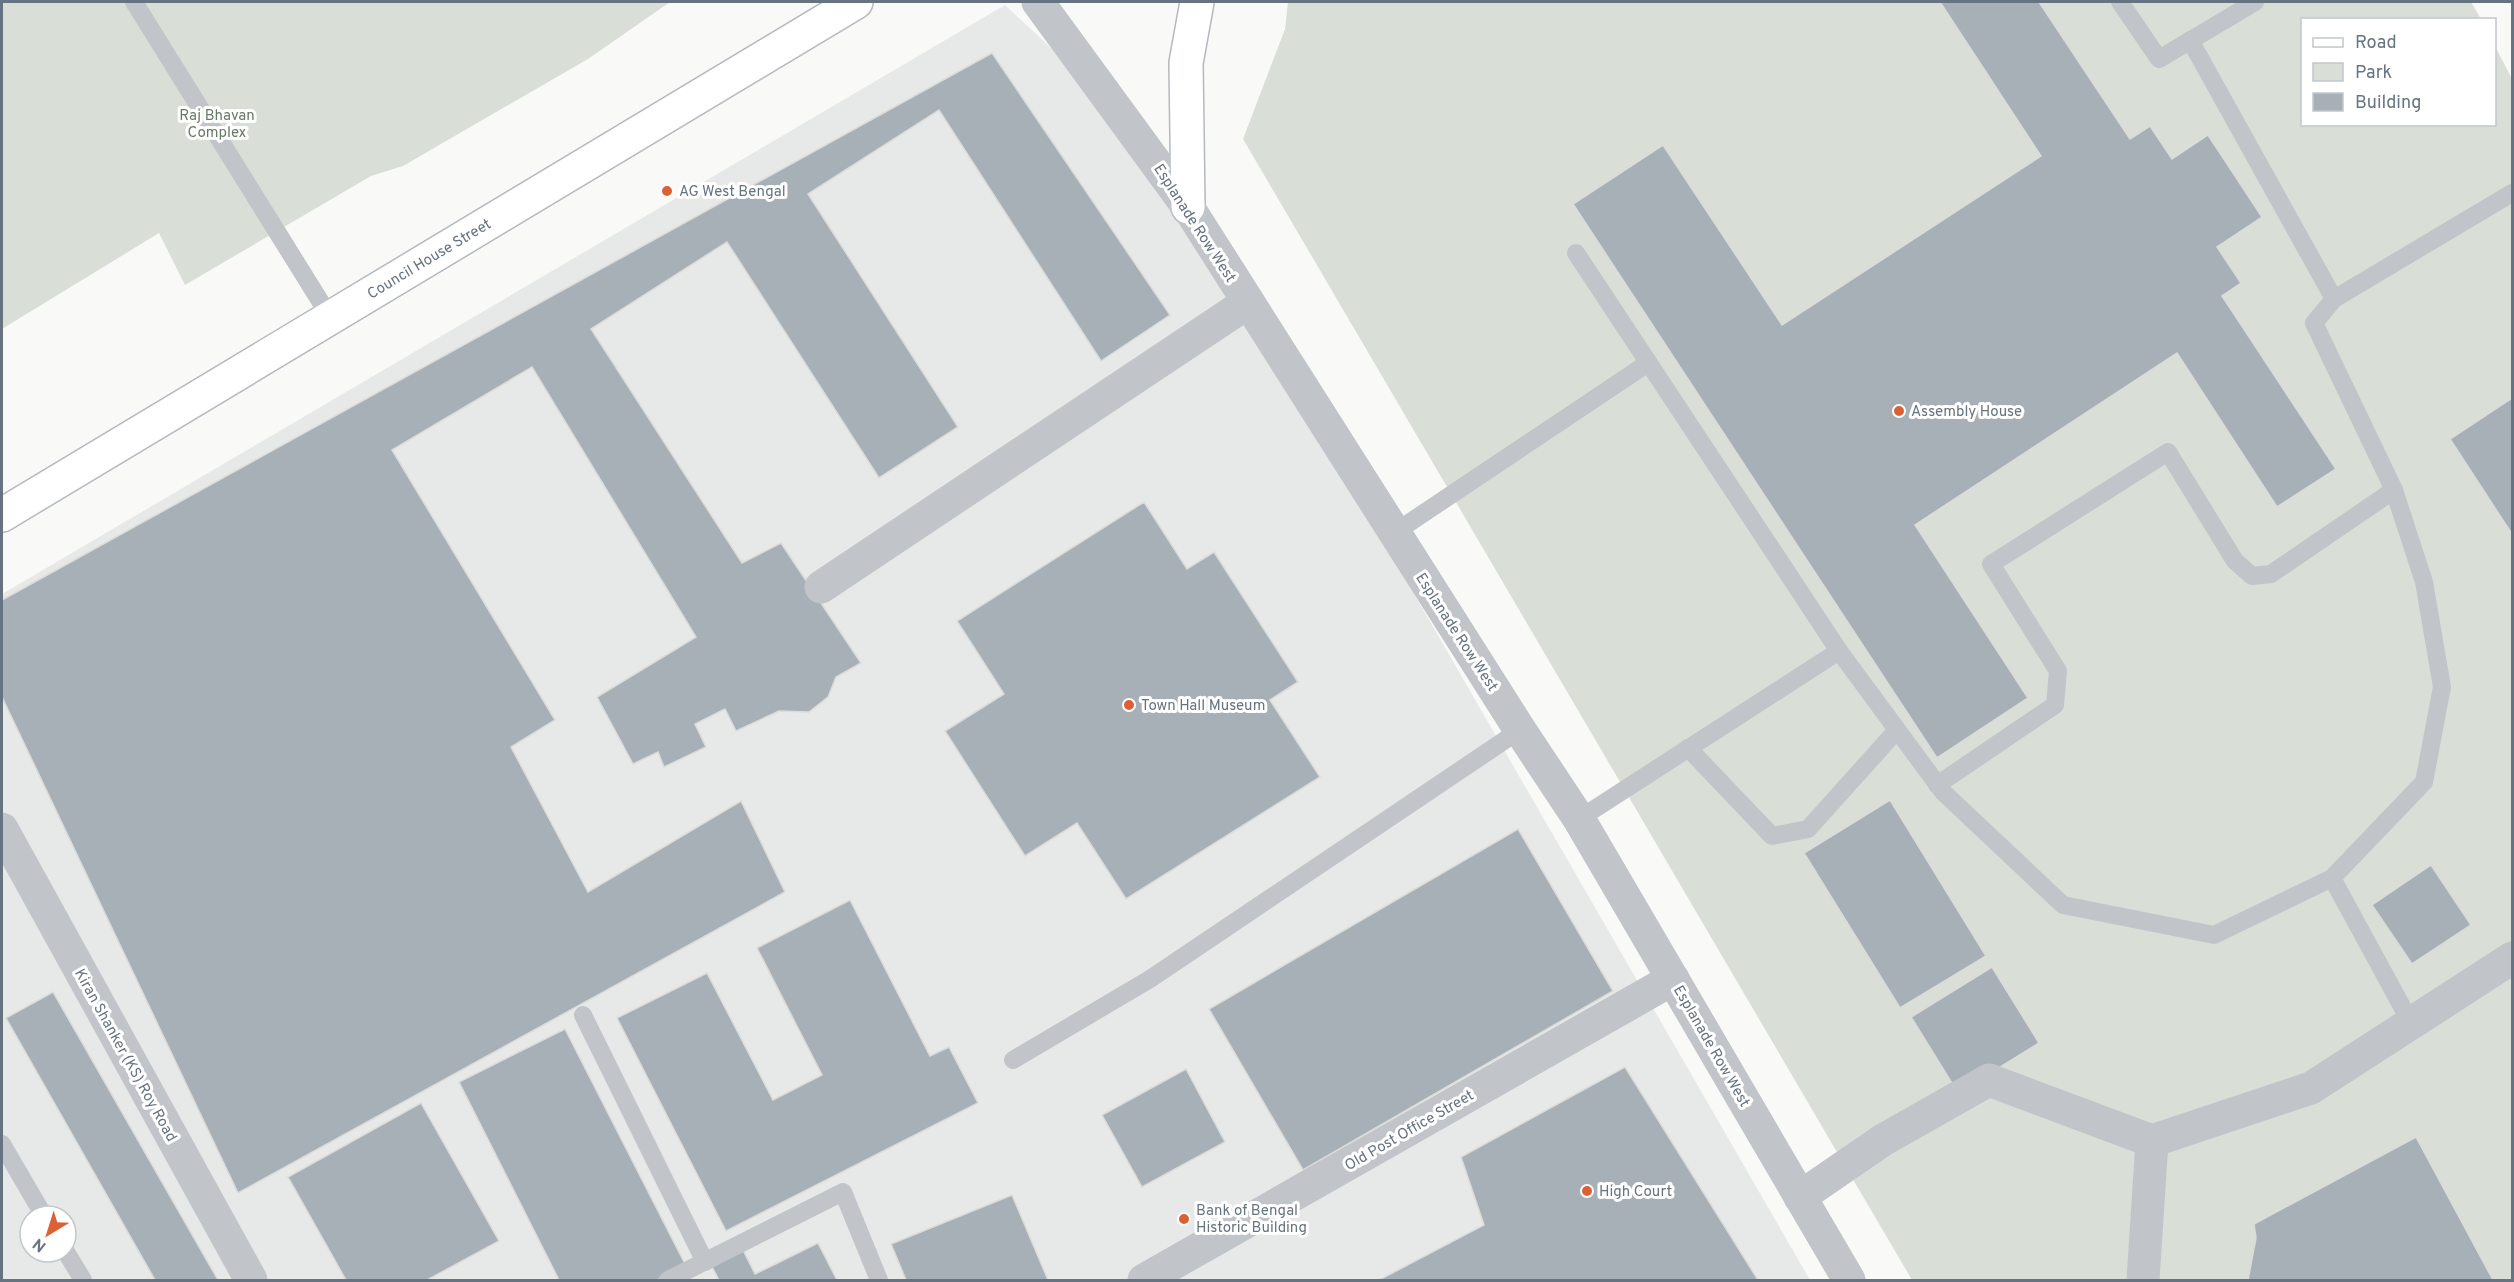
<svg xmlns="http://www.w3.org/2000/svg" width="2514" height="1282" viewBox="0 0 2514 1282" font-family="Overpass,sans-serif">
<rect width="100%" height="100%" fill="#f9faf8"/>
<!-- built -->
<path fill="#e7e9e9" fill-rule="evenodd" d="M1005,5L1155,145L1810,1280H2V594ZM30,1216H66V1252H30Z"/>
<!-- green -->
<g fill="#d9ded7">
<polygon points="2,2 670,2 588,59 403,166 371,176 185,285 159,233 2,329"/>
<polygon points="1288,2 2471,2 2481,19 2302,20 2302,124 2494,124 2495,46 2512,79 2512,1280 1912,1280 1243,139 1285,29"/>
</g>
<!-- building -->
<g fill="#a8b0b7" stroke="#dbdcda" stroke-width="1.5">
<polygon points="1940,2 2039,2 2130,139 2150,126 2172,159 2208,135 2262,217 2217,247 2241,283 2222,296 2336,469 2277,507 2177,353 1915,525 2028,698 1937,758 1573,204 1663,145 1782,325 2041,156"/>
<polygon points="992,53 1170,315 1101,361 939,110 808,194 958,427 879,478 727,242 591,329 742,563 781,543 861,663 836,677 828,697 809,712 779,711 736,731 725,709 695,724 706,747 664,767 658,752 633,764 597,697 696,637 532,367 392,450 555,720 511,747 588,892 741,801 785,892 238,1193 2,697 2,600"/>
<polygon points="2512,398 2512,534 2450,439"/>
<polygon points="1144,502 1187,569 1214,552 1298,682 1270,700 1320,777 1126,899 1077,823 1025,856 945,731 1004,694 957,621"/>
<polygon points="1890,800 1986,956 1900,1008 1804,853"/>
<polygon points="1518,829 1613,991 1303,1170 1209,1009"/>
<polygon points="2431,865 2471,925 2412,964 2372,905"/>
<polygon points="850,900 930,1056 949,1047 978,1103 726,1231 617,1018 707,973 773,1100 822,1075 757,948"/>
<polygon points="1992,967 2039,1043 1958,1093 1911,1017"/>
<polygon points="53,992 218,1280 155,1280 6,1018"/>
<polygon points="565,1029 686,1266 657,1280 559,1280 459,1082"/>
<polygon points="1625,1067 1758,1280 1379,1280 1484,1225 1461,1157"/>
<polygon points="1186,1069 1225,1142 1142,1187 1102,1115"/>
<polygon points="421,1103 499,1241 427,1280 346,1280 288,1177"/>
<polygon points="2416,1137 2493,1280 2248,1280 2256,1238 2254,1224"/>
<polygon points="1012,1195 1048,1280 906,1280 891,1244"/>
<polygon points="818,1243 837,1280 719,1280 711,1265 743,1250 755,1274"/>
</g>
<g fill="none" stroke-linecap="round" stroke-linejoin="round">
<!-- secondary casing -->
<g stroke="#b4b9be" stroke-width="36">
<g id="secondary">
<polyline points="1188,207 1186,63 1197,2"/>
<path id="s1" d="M2,515L856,2"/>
</g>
</g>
<!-- service -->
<g stroke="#c1c5c9" stroke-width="18">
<polyline points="134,2 330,317"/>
<polyline points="2120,2 2159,59 2255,2"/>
<polyline points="2190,40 2334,299"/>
<polyline points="1576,253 1839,651 1943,792 2063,905 2214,935 2332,878 2424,782 2442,687 2424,582 2394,490 2314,323 2334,299 2512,193"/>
<polyline points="1394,533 1648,363"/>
<polyline points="1688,748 1772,836 1808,829 1897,730"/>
<polyline points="1937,785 2055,705 2058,671 1991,564 2168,452 2235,561 2252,576 2271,574 2394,490"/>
<polyline points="1579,819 1839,651"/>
<polyline points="2332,878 2411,1023"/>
<polyline points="583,1015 705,1262"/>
<polyline points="1013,1060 1150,979 1520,730"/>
<polyline points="2,1144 44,1216"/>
<polyline points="66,1252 83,1280"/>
<polyline points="668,1280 843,1192 879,1280"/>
</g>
<!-- minor -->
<g stroke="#c1c5c9" stroke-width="33">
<polyline points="821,587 1247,303"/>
<polyline points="1800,1197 1883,1140 1989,1080 2152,1141 2311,1088 2512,958"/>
<polyline points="1144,1280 1673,979"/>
<polyline points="2143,1280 2152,1141"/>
</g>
<!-- tertiary -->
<g stroke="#c1c5c9" stroke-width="33">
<polyline points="1038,2 1188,207 1520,730 1579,819 1849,1280"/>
<polyline points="2,829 251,1280"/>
</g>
<!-- secondary -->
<use href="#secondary" stroke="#fff" stroke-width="33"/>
</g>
<!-- markers -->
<g fill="#dd6034" stroke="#fff" stroke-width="2">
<circle cx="667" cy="191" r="6"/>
<circle cx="1899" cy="411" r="6"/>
<circle cx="1129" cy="705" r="6"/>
<circle cx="1587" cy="1191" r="6"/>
<circle cx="1184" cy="1219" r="6"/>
</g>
<g text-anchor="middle" stroke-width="6" stroke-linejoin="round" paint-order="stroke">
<!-- park labels -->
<g font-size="15" fill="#677a65" stroke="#fff">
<text x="217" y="120">Raj Bhavan<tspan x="217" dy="17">Complex</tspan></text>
</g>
<!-- poi labels -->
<g font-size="15" fill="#667481" stroke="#fff" text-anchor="start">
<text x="679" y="196">AG West Bengal</text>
<text x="1911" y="416">Assembly House</text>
<text x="1141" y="710">Town Hall Museum</text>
<text x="1599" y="1196">High Court</text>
<text x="1196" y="1215">Bank of Bengal<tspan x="1196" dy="17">Historic Building</tspan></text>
</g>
<!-- street labels -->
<g font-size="15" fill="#667481" stroke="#fff">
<text transform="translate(1195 223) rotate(57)" y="5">Esplanade Row West</text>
<text dy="5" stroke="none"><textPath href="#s1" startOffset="498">Council House Street</textPath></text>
<text transform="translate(1457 632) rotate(57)" y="5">Esplanade Row West</text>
<text transform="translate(1712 1046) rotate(60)" y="5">Esplanade Row West</text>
<text transform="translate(126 1055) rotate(61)" y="5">Kiran Shanker (KS) Roy Road</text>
<text transform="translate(1409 1130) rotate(-30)" y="5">Old Post Office Street</text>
</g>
</g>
<!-- border -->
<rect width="2514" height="1282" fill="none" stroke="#667481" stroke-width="6"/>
<!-- legend -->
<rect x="2301" y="18" width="195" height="108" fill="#ffffff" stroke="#c2c7cd" stroke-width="1.5"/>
<rect x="2313" y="38" width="30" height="9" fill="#ffffff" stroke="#c2c7cd" stroke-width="1.5"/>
<text x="2355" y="48" font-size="18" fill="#667481">Road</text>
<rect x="2313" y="63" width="30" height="18" fill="#d9ded7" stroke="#c2c7cd" stroke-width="1.5"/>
<text x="2355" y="78" font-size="18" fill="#667481">Park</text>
<rect x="2313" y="93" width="30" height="18" fill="#a8b0b7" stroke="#c2c7cd" stroke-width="1.5"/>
<text x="2355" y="108" font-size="18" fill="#667481">Building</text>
<!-- north arrow -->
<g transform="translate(48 1234) rotate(218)"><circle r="28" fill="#ffffff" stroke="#c2c7cd" stroke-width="1.5"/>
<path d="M0-4.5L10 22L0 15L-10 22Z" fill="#dd6034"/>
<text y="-9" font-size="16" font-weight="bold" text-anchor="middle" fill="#667481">N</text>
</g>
</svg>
